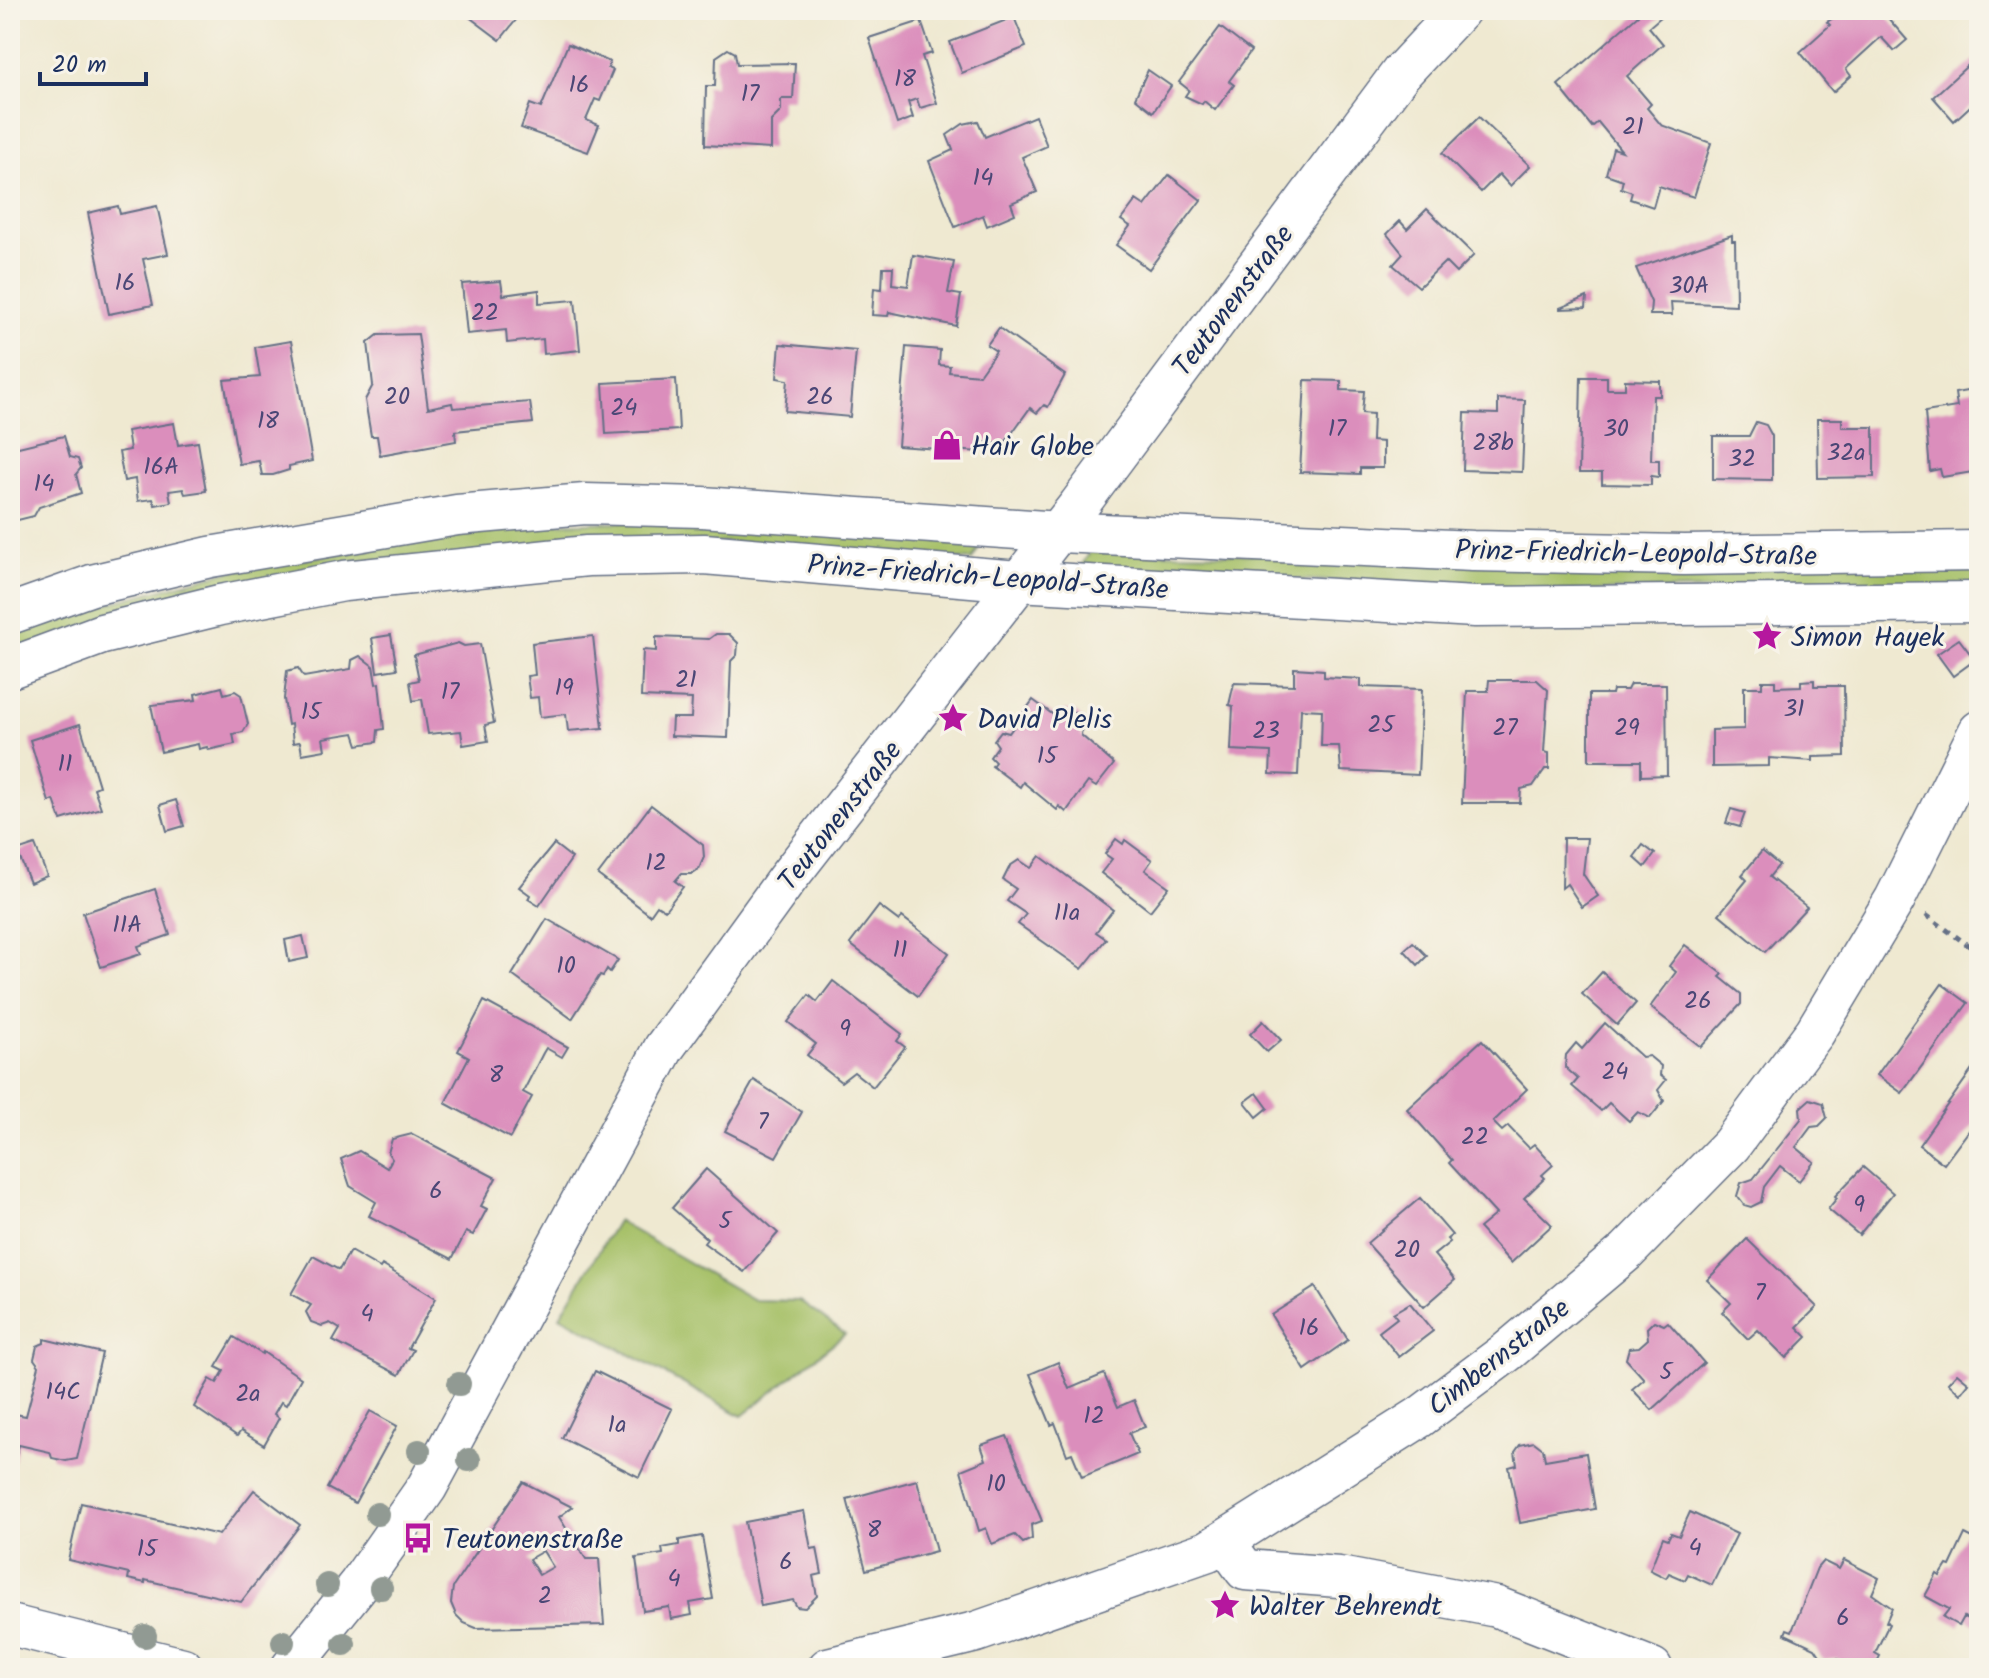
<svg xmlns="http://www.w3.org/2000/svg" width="1989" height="1678" viewBox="0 0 1989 1678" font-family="Kalam,sans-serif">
<rect width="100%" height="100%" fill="#f7f3e8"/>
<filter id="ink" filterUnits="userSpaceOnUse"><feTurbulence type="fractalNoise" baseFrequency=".0125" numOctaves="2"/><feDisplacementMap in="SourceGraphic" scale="16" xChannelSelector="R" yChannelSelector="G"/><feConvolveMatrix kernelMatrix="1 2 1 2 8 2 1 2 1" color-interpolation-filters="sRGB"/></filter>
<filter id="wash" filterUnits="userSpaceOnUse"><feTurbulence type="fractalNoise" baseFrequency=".006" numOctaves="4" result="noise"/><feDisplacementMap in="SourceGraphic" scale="32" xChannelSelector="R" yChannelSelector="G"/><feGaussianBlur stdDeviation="1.8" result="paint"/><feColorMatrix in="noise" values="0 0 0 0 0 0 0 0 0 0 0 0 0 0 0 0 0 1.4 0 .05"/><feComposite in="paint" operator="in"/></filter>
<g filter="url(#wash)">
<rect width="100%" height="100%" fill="#efe9d1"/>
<!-- green -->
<g fill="#a4bf65" stroke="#607762" stroke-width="2">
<polygon points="685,520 984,540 972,560 724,542 10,653 10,630 230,571 449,536 552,524"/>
<polygon points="1090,552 1979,564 1979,586 1565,591 1079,570"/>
<polygon points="617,1221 754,1300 799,1301 845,1334 742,1416 560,1316"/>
</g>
<g id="blocks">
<!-- building -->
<g fill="#db8ebc" fill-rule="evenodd">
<polygon points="460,10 513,10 520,15 500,40"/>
<polygon points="1634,10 1669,10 1649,27 1663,44 1627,76 1651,104 1647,108 1661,125 1711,143 1694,197 1659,186 1653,207 1630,199 1632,192 1621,188 1623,180 1606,174 1613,148 1622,151 1598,122 1592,127 1558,85 1638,15"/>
<polygon points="1846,10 1863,10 1866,14 1881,10 1907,40 1894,51 1881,37 1846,69 1851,76 1833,92 1800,52 1830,25 1827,22"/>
<polygon points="1014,17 1026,47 962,73 950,42"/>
<polygon points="921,21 932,53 922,56 937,103 920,108 917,99 908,102 913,118 897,124 869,38"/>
<polygon points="1220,27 1251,51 1229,81 1234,85 1215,110 1204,101 1202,104 1185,96 1189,90 1179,82"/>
<polygon points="568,44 610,62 608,68 613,70 600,101 595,99 586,120 599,125 588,152 521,128 530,104 541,108"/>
<polygon points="728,49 735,53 737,64 795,63 793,99 781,99 781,111 771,121 771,149 705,145 706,86 715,86 716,57"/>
<polygon points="1976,58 1979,61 1979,98 1954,121 1933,97"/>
<polygon points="1148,70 1171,86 1153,112 1135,98"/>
<polygon points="1035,116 1047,146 1022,157 1037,192 1011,203 1015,214 987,226 983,215 955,227 929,161 953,150 947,135 963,124 978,121 985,137"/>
<polygon points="1479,117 1530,166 1510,186 1499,174 1481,192 1442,153"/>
<polygon points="1169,175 1201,200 1149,269 1116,245 1130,226 1121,220 1136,200 1145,206"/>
<polygon points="118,206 120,214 157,206 168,254 143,259 153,305 109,314 88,213"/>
<polygon points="1427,209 1474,255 1456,273 1445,262 1419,287 1393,265 1403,254 1387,234 1400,221 1407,229"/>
<polygon points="1732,235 1732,241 1735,241 1736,305 1671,302 1672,315 1650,315 1651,302 1636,268"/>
<polygon points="913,255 954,262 948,293 961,295 956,326 889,312 888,316 872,315 874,288 882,289 883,267 893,267 892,284 908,286"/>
<polygon points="501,281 503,295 539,290 539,303 575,300 580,350 544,354 543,339 507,343 506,330 467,334 462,284"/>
<polygon points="1587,297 1586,308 1560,309 1560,308"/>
<polygon points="999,328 1065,375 1048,407 1044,405 1037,413 1030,408 1004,444 981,442 980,452 898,446 906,347 940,350 939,365 950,366 949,372 979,375 996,351 987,345"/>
<polygon points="418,334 428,408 452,403 453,408 530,402 533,423 455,431 456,441 380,455 377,436 371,436 365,400 373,385 368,343 378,335"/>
<polygon points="291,341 312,461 289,466 289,470 273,475 262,475 259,461 239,464 224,380 260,377 255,347"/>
<polygon points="780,344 856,351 850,417 785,411 788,380 777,378"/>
<polygon points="1581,377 1607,377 1607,389 1625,389 1625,380 1660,381 1660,396 1653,396 1651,460 1659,460 1659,477 1651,476 1651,485 1602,484 1602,473 1579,473"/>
<polygon points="676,379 679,430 606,434 603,383"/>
<polygon points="1305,380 1341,381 1341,390 1364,391 1362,413 1373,414 1372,441 1383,442 1383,468 1360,468 1360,474 1300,472"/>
<polygon points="1979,389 1979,471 1942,477 1940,469 1930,471 1925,412 1957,407 1955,393"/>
<polygon points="1498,399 1525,400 1522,472 1463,470 1465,413 1498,414"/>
<polygon points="1817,419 1842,419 1842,427 1874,427 1874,477 1818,478"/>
<polygon points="1756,422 1766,425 1772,436 1772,480 1713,479 1713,436 1749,436"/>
<polygon points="174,423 178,445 198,442 206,491 185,494 183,489 169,491 171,502 155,505 153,499 138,501 135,479 124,481 119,452 130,450 127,431"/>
<polygon points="64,436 70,457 78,459 81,468 76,474 81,493 39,507 34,516 18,520 10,516 10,449"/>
<polygon points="716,634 729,634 738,643 737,655 731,661 728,738 671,736 672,718 691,718 692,699 641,697 643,650 656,651 656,637 709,639"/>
<polygon points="391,635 397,669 377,672 372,638"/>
<polygon points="593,636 603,728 568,731 566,714 540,717 538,697 530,698 527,676 535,675 532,643"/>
<polygon points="1959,639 1975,660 1953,676 1937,654"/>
<polygon points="458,643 464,646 480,644 494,723 485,725 488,741 463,745 461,731 428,734 422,699 413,701 410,682 419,680 414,655"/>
<polygon points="360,656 373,666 376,684 379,683 384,729 378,730 377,742 358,745 354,733 323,738 325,750 302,754 300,742 293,743 291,724 288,725 284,699 287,671 298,668 304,677 351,669 352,660"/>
<polygon points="1294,668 1324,670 1324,677 1361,679 1361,687 1422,689 1418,775 1341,771 1339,746 1321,746 1322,710 1301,709 1298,775 1270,774 1271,752 1231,750 1233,706 1229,705 1234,683 1294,685"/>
<polygon points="1489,680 1537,680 1548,690 1544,752 1549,753 1549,769 1545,769 1533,786 1521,789 1520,803 1462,803 1467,691 1488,691"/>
<polygon points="1814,680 1814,686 1844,686 1845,756 1813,757 1813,761 1769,758 1769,766 1712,767 1712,730 1744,729 1744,687 1762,687 1762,681 1775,681 1775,687 1801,686 1801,681"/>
<polygon points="1630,684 1666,684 1667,775 1641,776 1641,761 1589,761 1589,694 1612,694 1613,690 1627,690"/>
<polygon points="222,687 224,694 235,691 241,695 248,724 243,732 233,734 235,744 208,750 207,747 199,749 198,744 161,752 151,705 196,700 195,694"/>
<polygon points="1033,700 1055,716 1066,710 1077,713 1083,720 1081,735 1114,764 1096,787 1088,782 1066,812 1059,806 1057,810 1023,782 1020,787 992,766 995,762 990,757 998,746 994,740 1001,731 1009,733"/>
<polygon points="80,724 99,786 94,788 101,808 61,820 54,800 49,802 30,740"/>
<polygon points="176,800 184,826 167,831 160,805"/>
<polygon points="651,805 703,845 704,857 699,869 691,874 681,874 675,881 683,887 665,910 657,905 650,915 598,875"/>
<polygon points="1731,809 1745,813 1740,827 1726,823"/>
<polygon points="1563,838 1587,838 1583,874 1598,896 1582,907 1567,884 1562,888"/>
<polygon points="1116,839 1123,844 1125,840 1152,860 1145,870 1169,887 1150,911 1101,873 1112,859 1105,854"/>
<polygon points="554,844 572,858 539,906 528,899 530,895 519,887"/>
<polygon points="35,845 47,876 30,883 17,851"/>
<polygon points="1643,845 1655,854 1645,867 1634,857"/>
<polygon points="1762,851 1779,865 1769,877 1807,907 1765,952 1719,914 1747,880 1742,875"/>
<polygon points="1040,856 1113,910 1096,932 1106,939 1082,969 1018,924 1026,914 1007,901 1016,889 1003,880 1010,866 1019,860 1031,868"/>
<polygon points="155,889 170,935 138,946 141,954 101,967 83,913"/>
<polygon points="879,906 899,921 902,917 949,953 918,996 850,944"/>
<polygon points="547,919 618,960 610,972 607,969 603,976 600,975 572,1019 512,975"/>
<polygon points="303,936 308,958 289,962 285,940"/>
<polygon points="1413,942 1427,956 1418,965 1404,950"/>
<polygon points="1685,945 1723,974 1720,977 1741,994 1741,1004 1701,1047 1650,1007 1676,972 1669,966"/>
<polygon points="1602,972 1636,1003 1617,1025 1582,994"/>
<polygon points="833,981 902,1034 897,1041 905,1047 873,1087 854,1072 841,1082 807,1055 816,1044 788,1022 809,995 817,1002"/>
<polygon points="1942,984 1968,1003 1902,1093 1877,1075"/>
<polygon points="484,1001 568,1047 562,1057 546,1048 543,1053 523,1092 532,1097 510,1138 445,1103 469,1057 458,1051"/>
<polygon points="1263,1021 1281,1040 1267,1052 1250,1034"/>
<polygon points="1605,1023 1642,1057 1649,1056 1661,1066 1660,1075 1666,1080 1658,1090 1664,1101 1650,1118 1638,1112 1629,1121 1609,1103 1601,1111 1572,1086 1578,1079 1565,1067 1566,1055 1576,1043 1582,1049"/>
<polygon points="1482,1040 1527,1089 1493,1122 1502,1131 1508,1126 1529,1148 1534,1144 1553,1165 1542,1175 1545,1178 1524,1198 1552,1225 1511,1263 1479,1228 1496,1214 1449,1163 1452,1160 1407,1109"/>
<polygon points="1979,1060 1979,1117 1944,1164 1919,1145"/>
<polygon points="754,1080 802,1112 776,1157 725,1131"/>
<polygon points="1257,1093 1268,1108 1257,1117 1245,1102"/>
<polygon points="1810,1099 1823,1103 1827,1118 1819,1126 1811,1127 1796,1147 1814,1162 1799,1181 1780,1166 1764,1187 1761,1202 1751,1207 1744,1205 1737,1196 1741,1183 1753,1179 1801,1119 1800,1108"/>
<polygon points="412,1134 496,1178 481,1206 487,1209 473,1235 466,1232 452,1259 369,1216 376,1202 350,1186 341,1159 359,1151 387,1168 392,1159 388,1153 392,1139"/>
<polygon points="1863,1167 1893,1193 1859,1235 1828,1209 1837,1198 1835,1196"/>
<polygon points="706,1169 778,1233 744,1272 704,1243 707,1239 672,1208"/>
<polygon points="1420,1198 1452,1235 1447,1239 1450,1242 1434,1255 1455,1280 1424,1307 1367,1243"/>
<polygon points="1747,1239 1817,1307 1797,1327 1807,1337 1786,1358 1758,1330 1748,1339 1722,1312 1731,1303 1707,1280"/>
<polygon points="350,1251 380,1268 382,1265 436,1298 408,1348 413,1350 399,1375 333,1341 340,1329 330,1323 322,1326 311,1322 306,1312 311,1305 291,1294 313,1256 339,1270"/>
<polygon points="1315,1287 1348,1340 1305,1370 1271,1315"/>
<polygon points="1410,1303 1433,1331 1399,1357 1379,1332 1397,1318 1393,1313"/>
<polygon points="1654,1321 1664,1325 1668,1322 1704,1363 1652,1410 1632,1389 1644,1379 1626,1359 1629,1348 1639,1347 1648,1339 1647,1328"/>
<polygon points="234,1337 262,1354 263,1352 301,1378 286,1405 281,1402 274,1414 279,1418 264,1445 241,1431 237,1436 194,1407 210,1379 217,1383 224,1371 216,1367"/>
<polygon points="44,1339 102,1353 77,1459 66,1461 52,1458 50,1452 19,1445 10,1477 10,1413 26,1416 39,1366 34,1359 37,1346 44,1343"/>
<polygon points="1058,1362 1069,1389 1104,1374 1118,1407 1134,1400 1145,1427 1129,1433 1138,1454 1082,1477 1072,1453 1067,1455 1055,1423 1051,1425 1030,1374"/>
<polygon points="595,1371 672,1409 639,1477 562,1438"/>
<polygon points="1957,1373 1969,1383 1960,1394 1948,1383"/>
<polygon points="370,1411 397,1426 355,1503 327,1488"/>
<polygon points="1007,1436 1042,1521 1031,1525 1032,1539 1023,1543 1015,1535 992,1544 986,1528 979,1531 961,1470 986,1460 981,1445"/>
<polygon points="1534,1442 1543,1449 1545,1460 1586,1453 1595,1509 1520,1523 1509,1467 1517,1465 1515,1452 1520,1445"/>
<polygon points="917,1480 936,1551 866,1570 847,1499"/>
<path d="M523,1482L572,1507L559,1517L586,1559H599L604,1625L476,1628L464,1623L456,1615L451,1603L453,1587ZM543,1551L553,1567L539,1575L529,1559Z"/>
<polygon points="254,1490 300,1525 241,1602 145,1580 145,1583 128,1579 129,1574 68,1560 81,1503 219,1535"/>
<polygon points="804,1511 811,1549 817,1548 822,1574 813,1576 817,1596 805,1608 797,1607 793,1600 761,1606 745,1522"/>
<polygon points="1690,1512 1737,1534 1712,1585 1688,1574 1685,1580 1669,1573 1666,1578 1650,1570 1663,1537 1668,1539 1671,1533 1679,1536"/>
<polygon points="1965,1534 1979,1541 1979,1626 1964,1617 1959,1626 1943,1617 1949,1609 1925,1596 1937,1574 1940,1576 1947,1565 1950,1566"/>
<polygon points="702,1536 713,1599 690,1603 692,1615 671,1619 669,1607 643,1611 636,1558 663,1554 662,1548 679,1545 679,1540"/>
<polygon points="1844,1560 1879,1578 1872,1594 1892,1608 1886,1622 1889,1624 1875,1653 1880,1656 1874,1668 1857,1668 1837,1659 1823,1660 1815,1648 1785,1634 1787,1629 1792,1631 1817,1568 1823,1561 1839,1569"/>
<polygon points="1337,1661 1384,1666 1383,1668 1336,1668"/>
</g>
</g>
</g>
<g filter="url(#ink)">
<use href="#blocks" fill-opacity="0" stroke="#657086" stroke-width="2"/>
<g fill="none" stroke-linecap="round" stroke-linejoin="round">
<!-- service casing -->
<g stroke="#657086" stroke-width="23">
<polyline id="service" points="1957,776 1979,787"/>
</g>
<!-- minor casing -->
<g stroke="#657086" stroke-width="43">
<g id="minor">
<polyline points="10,614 92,585 210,557 457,515 585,504 702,507 1059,532 1473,551 1684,555 1979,551"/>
<polyline points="10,668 102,634 220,605 344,581 587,556 704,554 1018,581 1475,607 1979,602"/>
<polyline points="1225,1542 1245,1570 1339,1577 1497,1607 1652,1668"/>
<polyline points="10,1625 183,1668"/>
<polyline points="291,1668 359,1584 427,1487 664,1048 787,879 1079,505 1401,73 1460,10"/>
<polyline points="828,1668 976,1632 1208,1551 1420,1417 1507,1352 1627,1251 1731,1145 1815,1032 1895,899 1979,731"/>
</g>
</g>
<!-- path -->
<polyline stroke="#657086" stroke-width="5" stroke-dasharray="6 6" stroke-linecap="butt" points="1926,915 1979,953"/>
<!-- service -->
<use href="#service" stroke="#fff" stroke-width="20"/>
<!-- minor -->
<use href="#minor" stroke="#fff" stroke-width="40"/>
</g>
<!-- trees -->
<g fill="#919a93">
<circle cx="459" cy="1384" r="12"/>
<circle cx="419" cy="1451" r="12"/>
<circle cx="469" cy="1460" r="12"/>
<circle cx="377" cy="1514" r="12"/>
<circle cx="327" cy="1585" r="12"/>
<circle cx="381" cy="1588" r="12"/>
<circle cx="145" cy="1636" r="12"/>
<circle cx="283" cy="1642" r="12"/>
<circle cx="344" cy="1644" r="12"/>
</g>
</g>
<!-- icons -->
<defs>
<g id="shop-bare" transform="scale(2.4)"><path d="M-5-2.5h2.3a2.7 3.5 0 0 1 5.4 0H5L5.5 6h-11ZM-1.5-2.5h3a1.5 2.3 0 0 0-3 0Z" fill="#b5179e" stroke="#f7f3e8" stroke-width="2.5" paint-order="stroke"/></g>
<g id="sight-bare" transform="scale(2.4)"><path d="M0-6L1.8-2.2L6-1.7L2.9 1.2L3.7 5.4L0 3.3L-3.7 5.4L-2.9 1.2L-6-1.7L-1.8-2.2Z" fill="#b5179e" stroke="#f7f3e8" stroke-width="2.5" paint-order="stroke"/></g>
<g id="bus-bare" transform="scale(2.4)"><path d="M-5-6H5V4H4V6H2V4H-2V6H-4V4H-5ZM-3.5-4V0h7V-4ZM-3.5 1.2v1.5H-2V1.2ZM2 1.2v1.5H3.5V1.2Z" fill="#b5179e" stroke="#f7f3e8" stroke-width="2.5" paint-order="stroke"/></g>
</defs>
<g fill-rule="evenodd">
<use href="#shop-bare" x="947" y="445"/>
<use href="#sight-bare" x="1767" y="636"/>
<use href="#sight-bare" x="953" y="718"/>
<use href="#bus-bare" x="418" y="1538"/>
<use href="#sight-bare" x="1225" y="1605"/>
</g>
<g text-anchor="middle" stroke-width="6" stroke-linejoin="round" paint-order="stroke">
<!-- number labels -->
<g font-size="24" fill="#4b4776">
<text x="905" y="86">18</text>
<text x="579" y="92">16</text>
<text x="750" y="101">17</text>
<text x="1633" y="134">21</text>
<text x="983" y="185">14</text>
<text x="125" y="290">16</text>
<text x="1689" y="293">30A</text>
<text x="485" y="320">22</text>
<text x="397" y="404">20</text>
<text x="820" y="404">26</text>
<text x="624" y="415">24</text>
<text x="268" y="428">18</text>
<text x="1337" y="436">17</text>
<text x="1616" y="436">30</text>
<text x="1493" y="450">28b</text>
<text x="1846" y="460">32a</text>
<text x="1742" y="466">32</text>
<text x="161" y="474">16A</text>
<text x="44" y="491">14</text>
<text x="686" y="687">21</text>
<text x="564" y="695">19</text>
<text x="450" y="699">17</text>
<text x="1794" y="716">31</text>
<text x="311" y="719">15</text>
<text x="1381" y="732">25</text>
<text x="1505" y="735">27</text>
<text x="1627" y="735">29</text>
<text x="1266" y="738">23</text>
<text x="1047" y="763">15</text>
<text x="65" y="771">11</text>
<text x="656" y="870">12</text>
<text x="1067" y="920">11a</text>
<text x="127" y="932">11A</text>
<text x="900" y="957">11</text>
<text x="566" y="973">10</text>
<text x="1698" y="1008">26</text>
<text x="845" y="1036">9</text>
<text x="1615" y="1079">24</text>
<text x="496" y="1082">8</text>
<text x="763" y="1129">7</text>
<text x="1475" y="1144">22</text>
<text x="436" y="1198">6</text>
<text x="1859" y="1212">9</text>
<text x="725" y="1228">5</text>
<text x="1407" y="1257">20</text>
<text x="1760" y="1300">7</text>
<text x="367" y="1321">4</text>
<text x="1309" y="1335">16</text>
<text x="1666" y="1379">5</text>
<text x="63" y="1399">14C</text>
<text x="248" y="1401">2a</text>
<text x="1094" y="1423">12</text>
<text x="617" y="1432">1a</text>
<text x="996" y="1491">10</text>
<text x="874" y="1537">8</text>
<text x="1695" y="1555">4</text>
<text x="147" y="1556">15</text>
<text x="786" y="1569">6</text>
<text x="674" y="1586">4</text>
<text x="545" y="1603">2</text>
<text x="1843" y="1625">6</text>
</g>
<!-- street labels -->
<g font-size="28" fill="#1b2f5e" stroke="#f7f3e8">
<text transform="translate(1232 300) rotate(-53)" y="10">Teutonenstraße</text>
<text transform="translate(1636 552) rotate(1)" y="10">Prinz-Friedrich-Leopold-Straße</text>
<text transform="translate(988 576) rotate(4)" y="10">Prinz-Friedrich-Leopold-Straße</text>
<text transform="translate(839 815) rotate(-52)" y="10">Teutonenstraße</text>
<text transform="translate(1498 1356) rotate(-38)" y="10">Cimbernstraße</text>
</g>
<!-- poi labels -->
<g font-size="28" fill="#1b2f5e" stroke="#f7f3e8" text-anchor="start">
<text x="971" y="455">Hair Globe</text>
<text x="1791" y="646">Simon Hayek</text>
<text x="977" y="728">David Plelis</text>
<text x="442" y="1548">Teutonenstraße</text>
<text x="1249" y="1615">Walter Behrendt</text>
</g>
</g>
<!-- margin -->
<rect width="1989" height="1678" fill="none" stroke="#f7f3e8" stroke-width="40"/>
<!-- scale -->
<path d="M40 72v12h106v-12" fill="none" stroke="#1b2f5e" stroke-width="4"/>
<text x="52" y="72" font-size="24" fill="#1b2f5e" stroke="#f7f3e8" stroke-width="6" paint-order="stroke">20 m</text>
</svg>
